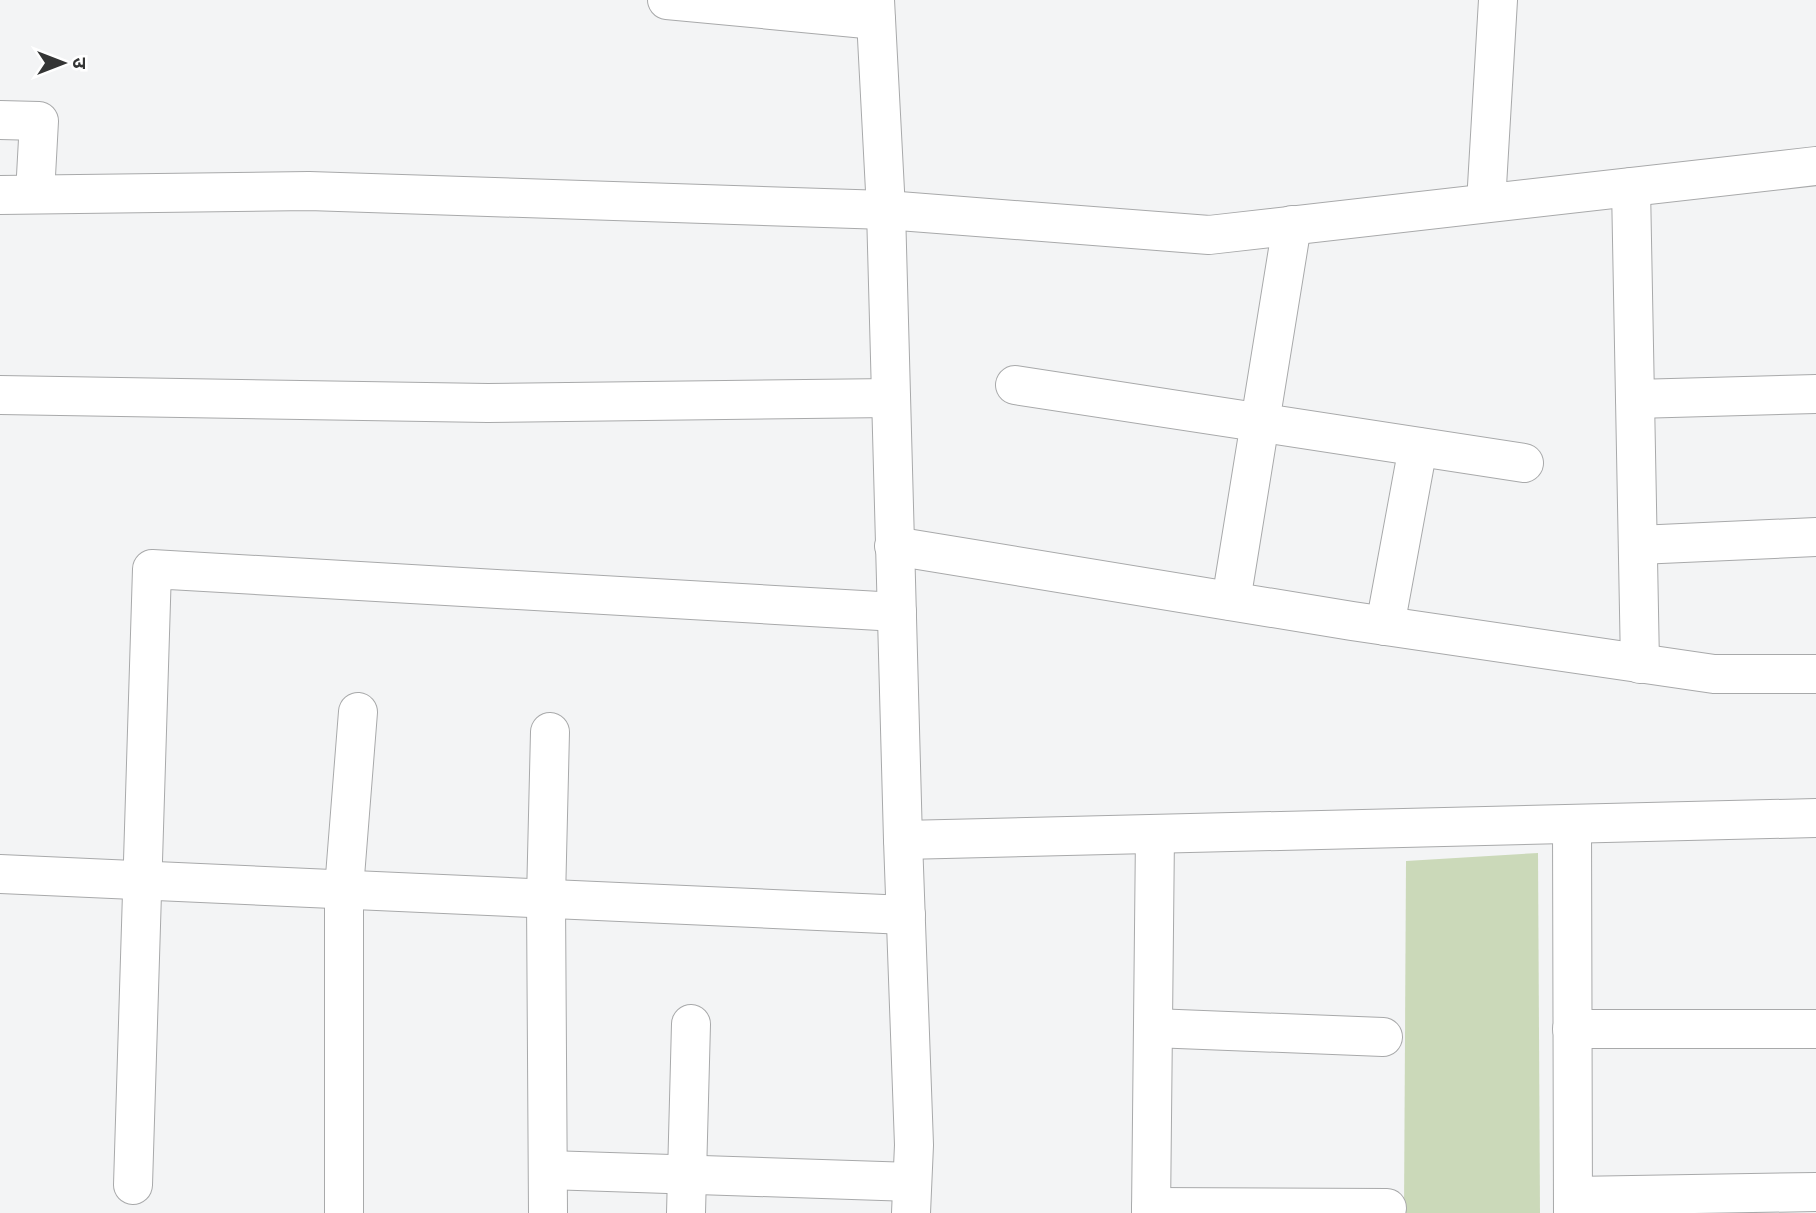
<svg xmlns="http://www.w3.org/2000/svg" width="1816" height="1213" viewBox="0 0 1816 1213" font-family="Cabin,'Noto Sans Devanagari',sans-serif">
<rect width="100%" height="100%" fill="#f3f4f5"/>
<!-- green -->
<polygon fill="#cbd9b9" points="1538,853 1540,1213 1404,1213 1406,861"/>
<g fill="none" stroke-linecap="round" stroke-linejoin="round">
<!-- minor casing -->
<g stroke="#a8a9aa" stroke-width="40">
<g id="minor">
<polyline points="667,0 876,20"/>
<polyline points="875,0 886,210 903,840 914,1145 911,1213"/>
<polyline points="0,120 39,121 35,194"/>
<polyline points="1631,187 1640,664"/>
<polyline points="0,195 309,191 886,210 1209,235 1816,166"/>
<polyline points="1486,203 1498,0"/>
<polyline points="1015,385 1524,463"/>
<polyline points="0,395 488,403 891,398"/>
<polyline points="1635,399 1816,394"/>
<polyline points="1638,545 1816,537"/>
<polyline points="894,546 1352,621 1714,674 1816,674"/>
<polyline points="1231,601 1292,225"/>
<polyline points="1385,626 1418,447"/>
<polyline points="1572,824 1573,1213"/>
<polyline points="903,840 1816,818"/>
<polyline points="0,874 906,915"/>
<polyline points="1153,1028 1383,1037"/>
<polyline points="1572,1029 1816,1029"/>
<polyline points="548,1170 912,1182"/>
<polyline points="133,1185 152,569 897,612"/>
<polyline points="1573,1196 1816,1192"/>
<polyline points="1151,1207 1387,1208"/>
<polyline points="344,1213 344,889 358,712"/>
<polyline points="548,1213 546,899 550,732"/>
<polyline points="686,1213 691,1024"/>
<polyline points="1151,1213 1155,834"/>
</g>
</g>
<!-- minor -->
<use href="#minor" stroke="#fff" stroke-width="38"/>
</g>
<!-- north arrow -->
<g transform="translate(63 63) rotate(90)" stroke="#ffffff" stroke-width="5" paint-order="stroke">
<path d="M0-5L12 26L0 18L-12 26Z" fill="#343535"/>
<text y="-10" font-size="19" font-weight="bold" text-anchor="middle" fill="#343535">उ</text>
</g>
</svg>
